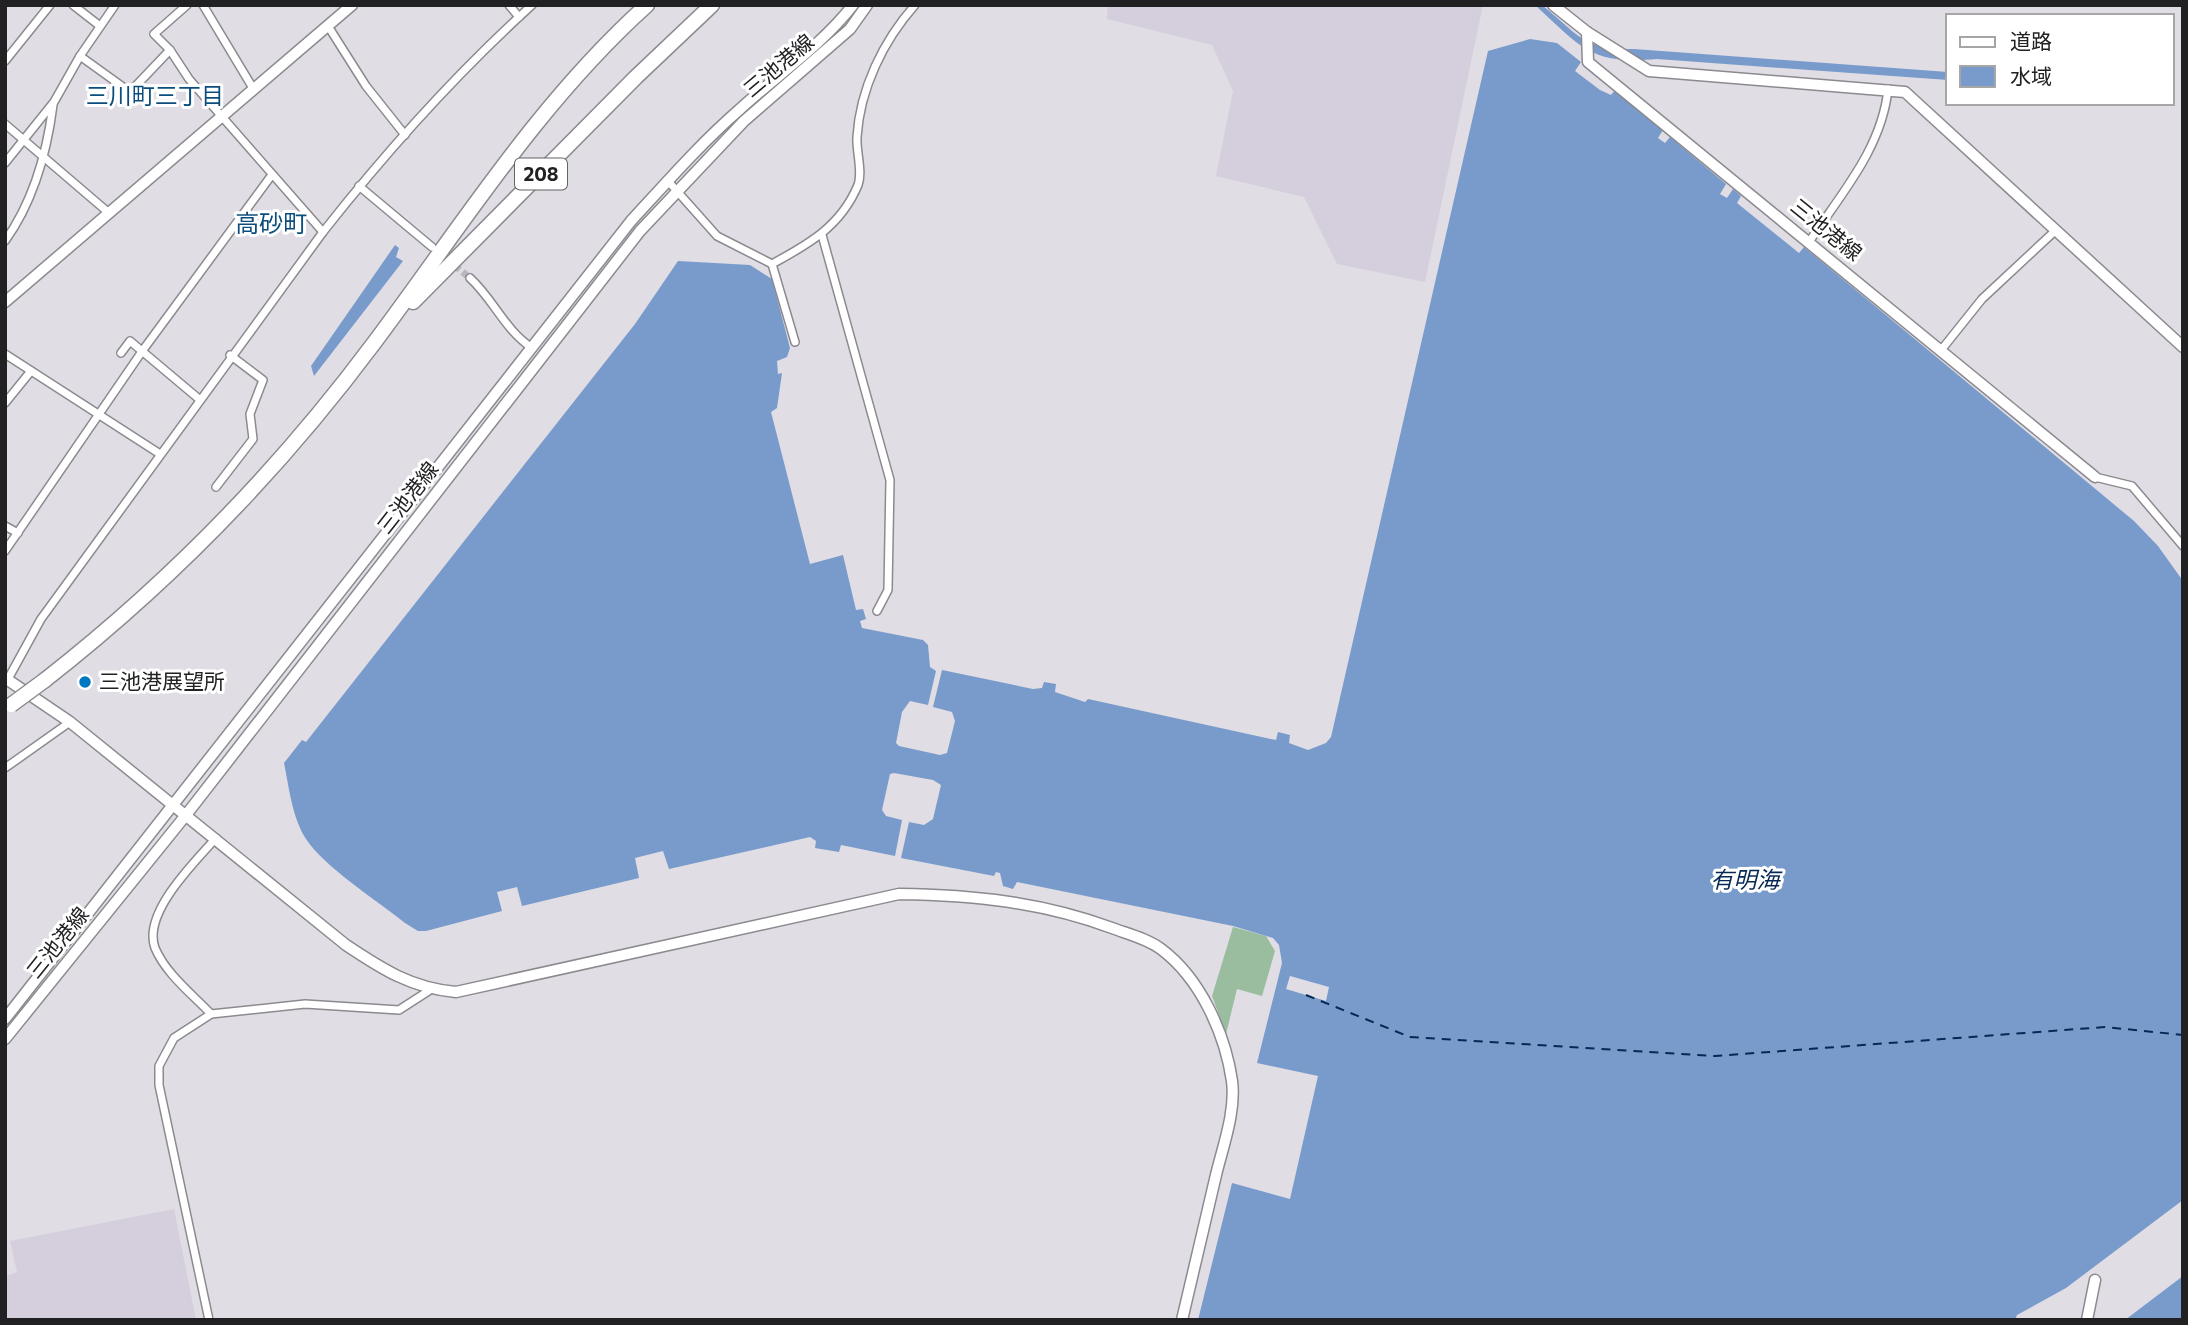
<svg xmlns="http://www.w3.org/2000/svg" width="2188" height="1325" viewBox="0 0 2188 1325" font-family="Commissioner,'Noto Sans JP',sans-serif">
<rect width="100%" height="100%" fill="#e0dde4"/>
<!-- built -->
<g fill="#d5cfdd">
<polygon points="1108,5 1483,5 1425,282 1337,264 1304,197 1216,176 1233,91 1212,45 1107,19"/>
<polygon points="174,1209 196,1320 5,1320 5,1276 17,1272 10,1241"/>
</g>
<!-- green -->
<polygon fill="#9bbd9f" points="1233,927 1266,936 1275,951 1262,996 1237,989 1226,1034 1212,996"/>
<!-- water -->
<g fill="#789bcc">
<path d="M1535,5H1542C1579,35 1584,51 1634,49L1948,72V80L1657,59C1590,65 1581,47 1535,5Z"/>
<path d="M1530,39L1557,43L1581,62L1575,71L1600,90L1611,95L1617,88L1621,91L1619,95L1663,130L1658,138L1665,143L1670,137L1726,184L1720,194L1727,198L1733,189L1741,196L1737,203L1799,253L1804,247L2134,521L2158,546L2183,581V1200L2066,1288L2017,1315L2015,1320H1198L1232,1183L1290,1199L1318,1076L1257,1063L1282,963L1279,945L1273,938L1233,926L1017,882L1013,889L1003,886L1000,873L996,872L994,876L901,858L909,822L924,825L933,819L941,785L933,780L894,773L890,774L882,810L886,816L902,820L895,856L841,845L839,852L815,848L816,841L810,837L669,869L663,851L635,858L639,878L522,906L517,887L497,892L502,911L426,931H418L405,923C378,901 324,867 306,839C292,817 289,787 284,763L302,740L306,742L635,324L678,261L750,265L772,279L790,348L787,357L777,361L778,374L782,373L777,408L771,412L810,564L843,555L856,610L863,609L866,619L860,621L862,628L923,640L928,645L930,667L936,671L928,705L910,701L902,712L896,743L899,746L940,755L947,753L955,721L952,712L933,707L942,670L1033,689L1042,688L1044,682L1056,684L1055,692L1085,702L1088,699L1276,740L1278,732L1290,735L1289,743L1308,750L1326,743L1331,737L1488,51Z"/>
<polygon points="395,245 399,248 396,257 403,261 314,376 311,366"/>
<polygon points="2183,1276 2183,1320 2125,1320"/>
</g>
<!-- pier -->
<polygon fill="#e0dde4" points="1290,976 1329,987 1326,1001 1286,989"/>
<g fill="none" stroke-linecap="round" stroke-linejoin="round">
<!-- ferry -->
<polyline stroke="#052855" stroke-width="2" stroke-dasharray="9 7" stroke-linecap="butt" points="1306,995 1410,1037 1715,1056 2105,1027 2183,1035"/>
<!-- street-tunnel -->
<polyline stroke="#bab7bd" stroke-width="7" stroke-dasharray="7 3.5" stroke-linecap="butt" points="438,252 470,278"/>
<!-- street casing -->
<g stroke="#8c898f" stroke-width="10">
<g id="street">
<polyline points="73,5 100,26"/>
<polyline points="187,5 154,34 170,50 189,79 323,232"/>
<polyline points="203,5 254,90"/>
<polyline points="509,5 519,17"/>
<polyline points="328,26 366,86 405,135"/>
<polyline points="80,56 115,5"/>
<polyline points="5,61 50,5"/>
<polyline points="5,124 109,213"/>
<polyline points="5,163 54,102 80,56 130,92 170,50"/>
<polyline points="668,181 717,236 772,264"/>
<polyline points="359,186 432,247"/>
<polyline points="822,235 890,480 888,590 877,611"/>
<path d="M5,241C33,202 47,152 53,105"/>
<path d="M1809,242C1841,194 1882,148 1888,89"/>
<path d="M772,264C809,244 841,226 858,185C863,172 856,151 857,137C860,89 883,41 915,5"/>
<polyline points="772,264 795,342"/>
<path d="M470,278C494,300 504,329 532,348"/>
<polyline points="1942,349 1982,299 2056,230"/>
<polyline points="121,353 130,341 199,399"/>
<polyline points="5,354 160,454"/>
<polyline points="5,403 31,371"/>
<polyline points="2095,477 2132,486 2183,546"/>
<polyline points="216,487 253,439 250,414 263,380 230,355"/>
<polyline points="5,526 18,533"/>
<polyline points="5,551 143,350 271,176"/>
<path d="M8,679L41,619L323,232C386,152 456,74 532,5"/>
<polyline points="5,768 70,722"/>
<path d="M211,1014C192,994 166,974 155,948C142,913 195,862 216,838"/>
<polyline points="209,1320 159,1085 159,1066 174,1038 211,1014 305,1004 399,1010 430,990"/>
</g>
</g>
<!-- secondary casing -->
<g stroke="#8c898f" stroke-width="13">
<g id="secondary">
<polyline points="1553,5 1587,32 1588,62 2095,477"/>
<polyline points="1587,32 1649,71 1905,92 2183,347"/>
<polyline points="5,302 352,5"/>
<path d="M5,678L70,722L346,945C382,969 411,988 456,992L899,894C973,895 1042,902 1112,928C1128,934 1148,939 1161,949C1200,978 1225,1033 1232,1081C1236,1111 1223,1146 1216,1175C1205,1223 1193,1272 1182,1320"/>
<path d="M5,1019L631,221C666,183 700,144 739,110C777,75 821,46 853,5"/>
<polyline points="5,1039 186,815 640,231 744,121 850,29 867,5"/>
<polyline points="2087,1320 2095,1280"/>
</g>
</g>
<!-- highway casing -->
<g stroke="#8c898f" stroke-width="17">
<g id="highway">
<polyline points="413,302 636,77 712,5"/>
<path d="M45,680C169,583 280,469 374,343C461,227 538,103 647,5"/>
</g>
</g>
<!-- street -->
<use href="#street" stroke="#fff" stroke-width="7"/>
<!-- secondary -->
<use href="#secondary" stroke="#fff" stroke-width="10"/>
<!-- highway -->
<use href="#highway" stroke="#fff" stroke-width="14"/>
<!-- highway-bridge casing -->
<g stroke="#8c898f" stroke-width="17" stroke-linecap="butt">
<polyline id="highway-bridge" points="11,705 45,680"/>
</g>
<!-- highway-bridge -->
<use href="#highway-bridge" stroke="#fff" stroke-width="14"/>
</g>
<!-- markers -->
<circle fill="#0078c1" stroke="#fff" stroke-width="2.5" cx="85" cy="682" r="7"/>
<g text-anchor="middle" stroke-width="6" stroke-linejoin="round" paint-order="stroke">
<!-- shield labels -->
<rect fill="#fff" stroke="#646364" stroke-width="2" x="515" y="158.5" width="52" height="31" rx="5"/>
<g font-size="19" font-weight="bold" fill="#212022">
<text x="541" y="181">208</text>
</g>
<!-- street labels -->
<g font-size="21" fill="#212022" stroke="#fff">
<text transform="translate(779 66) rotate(-40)" y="7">三池港線</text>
<text transform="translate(1826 230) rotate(39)" y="7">三池港線</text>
<text transform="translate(408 498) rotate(-52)" y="7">三池港線</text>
<text transform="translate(58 943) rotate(-51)" y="7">三池港線</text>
</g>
<!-- poi labels -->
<g font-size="21" fill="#212022" stroke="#fff" text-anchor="start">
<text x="99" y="689">三池港展望所</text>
</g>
<!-- neighbourhood labels -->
<g font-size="23" fill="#0b4e7d" stroke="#fff">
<text x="155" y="104">三川町三丁目</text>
</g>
<!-- water labels -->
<g font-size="23" font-style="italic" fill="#052855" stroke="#fff">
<text x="1745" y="888">有明海</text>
</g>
<!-- quarter labels -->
<g font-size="24" fill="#0b4e7d" stroke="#fff">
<text x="271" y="232">高砂町</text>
</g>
</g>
<!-- border -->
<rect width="2188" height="1325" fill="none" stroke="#212022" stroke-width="14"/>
<!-- legend -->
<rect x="1946" y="14" width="228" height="91" fill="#ffffff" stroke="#a6a6a7" stroke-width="2"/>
<rect x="1960" y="37" width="35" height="10" fill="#ffffff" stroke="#a6a6a7" stroke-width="2"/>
<text x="2010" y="49" font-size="21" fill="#212022">道路</text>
<rect x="1960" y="66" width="35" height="21" fill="#789bcc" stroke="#a6a6a7" stroke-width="2"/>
<text x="2010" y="84" font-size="21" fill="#212022">水域</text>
</svg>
